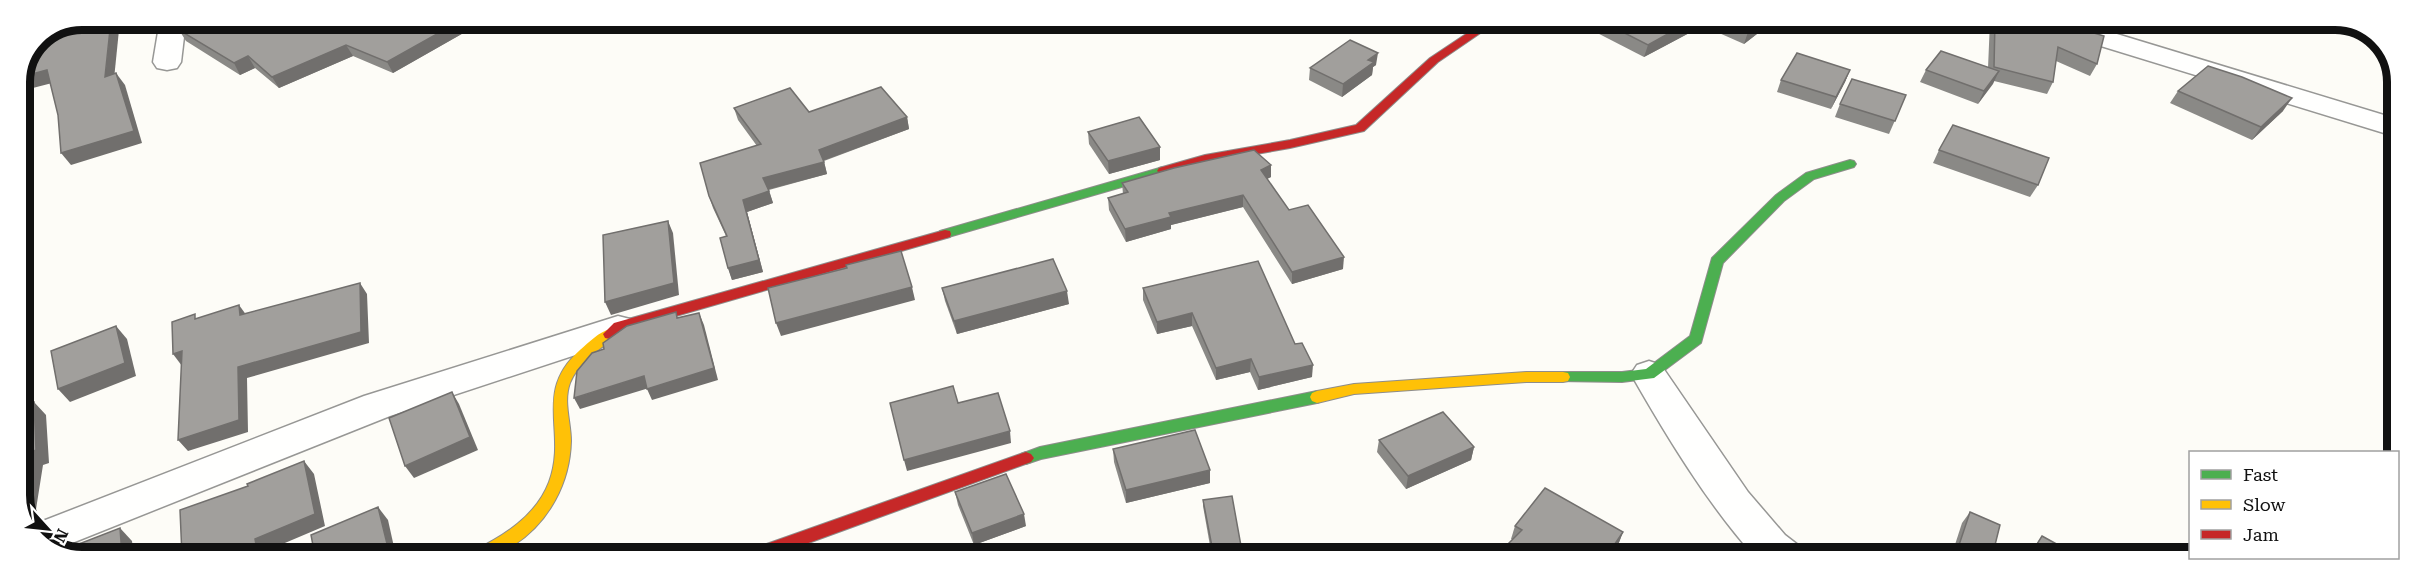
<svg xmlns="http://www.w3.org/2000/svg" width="2417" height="577" viewBox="0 0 2417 577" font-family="'Roboto Serif',serif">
<rect width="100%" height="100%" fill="#fdfcf7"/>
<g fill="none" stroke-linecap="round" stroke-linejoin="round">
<!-- street casing -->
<g stroke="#979795" stroke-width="3">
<g id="street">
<polygon points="160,20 186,20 181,62 177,68 167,70 157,68 153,62"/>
<polygon points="2051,21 2074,21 2397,119 2397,137 2052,31 2048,25"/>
<polygon points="618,316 630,319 635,328 630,337 390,416 57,549 35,537 30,526 364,396"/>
<path d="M1649,361L1661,365L1748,492L1785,535L1798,545L1804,557H1755C1707,503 1667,437 1631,374L1637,365Z"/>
</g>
</g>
<!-- fast casing -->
<g stroke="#8e8d8b" stroke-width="2">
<g id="fast">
<polygon points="1850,160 1854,161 1856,164 1854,167 1814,179 1784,201 1723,263 1701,343 1654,378 1622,382 1558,381 1556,377 1558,373 1563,372 1622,372 1646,369 1690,336 1712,258 1776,195 1806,173"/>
<polygon points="1163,167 1169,171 1167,174 945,238 939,234 940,231"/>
<polygon points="1317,391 1322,393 1324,397 1322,401 1317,403 1041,459 1026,464 1021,462 1018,458 1021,454 1040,447"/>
</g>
</g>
<!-- slow casing -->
<g stroke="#8e8d8b" stroke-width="2">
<g id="slow">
<path d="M610,329L615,330L617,334L615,338C599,349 578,363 570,383C563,402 571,422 571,441C570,483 549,522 514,545C508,549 501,555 494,556C487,558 478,556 471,556L473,551C504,536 536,516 549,482C568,431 532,393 580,350C589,342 599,332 610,329Z"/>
<polygon points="1526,372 1563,372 1568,373 1570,377 1568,381 1563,382 1526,382 1354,394 1317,403 1312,401 1310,397 1312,393 1317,391 1354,384"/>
</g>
</g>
<!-- jam casing -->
<g stroke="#8e8d8b" stroke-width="2">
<g id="jam">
<polygon points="1487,20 1498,21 1438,62 1364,131 1290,148 1206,163 1163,175 1157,171 1159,168 1205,155 1290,140 1356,125 1430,58"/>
<polygon points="945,230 950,231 951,234 950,237 624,331 610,339 605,338 603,334 614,323"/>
<polygon points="1026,452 1031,454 1034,458 1031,462 770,557 742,557 744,552"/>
</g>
</g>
<!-- street -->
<use href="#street" fill="#fffffe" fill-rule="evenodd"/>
<!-- fast -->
<use href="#fast" fill="#4caf50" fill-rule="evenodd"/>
<!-- slow -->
<use href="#slow" fill="#ffc107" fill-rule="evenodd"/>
<!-- jam -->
<use href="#jam" fill="#c62828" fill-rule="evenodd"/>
</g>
<!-- wall -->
<g fill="#8a8986">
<polygon points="211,20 480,20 481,23 393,73 353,56 279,88 255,68 240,75 186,41 179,30"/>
<polygon points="1572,20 1696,20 1693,31 1644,57"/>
<polygon points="1703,20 1775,20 1744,44 1701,25"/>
<polygon points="1990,21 2054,21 2097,64 2090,76 2056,61 2053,82 2047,94 1994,81 1978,104 1920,82 1926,70 1988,68"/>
<polygon points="1376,65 1373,67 1372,75 1342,97 1309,80 1310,68"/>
<polygon points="1850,70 1845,82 1831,109 1777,92 1781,80"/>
<polygon points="2178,91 2283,111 2252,140 2170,103"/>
<polygon points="1906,95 1889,134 1835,117 1840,104"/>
<polygon points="734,108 907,117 909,129 824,161 827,174 769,190 773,203 747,212 763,272 732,280 728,268 726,236 713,208 709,196 757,146 738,120"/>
<polygon points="1088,132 1160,147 1160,160 1109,174 1089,144"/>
<polygon points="1939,150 2038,185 2030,197 1933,163"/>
<polygon points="1271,165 1271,177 1267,179 1289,210 1343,269 1292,284 1243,207 1171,225 1171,229 1126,242 1109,210 1108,198 1123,194 1122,183"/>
<polygon points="942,288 1069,304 957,334 945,301"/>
<polygon points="1143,288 1295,344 1312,377 1258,390 1250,372 1216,380 1192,326 1157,334 1143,300"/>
<polygon points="1379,440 1474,447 1471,460 1406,489 1377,452"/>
<polygon points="1113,449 1210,483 1126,503 1114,462"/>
<polygon points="955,492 1026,526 974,545 958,505"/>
<polygon points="1203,500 1243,557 1212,557 1203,506"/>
<polygon points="1970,512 1992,557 1951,557 1962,523"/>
<polygon points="1515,526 1623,532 1618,545 1513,540 1511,539"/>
<polygon points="2042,536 2080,557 2027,557"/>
</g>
<!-- shaded-wall -->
<g fill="#716f6d">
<polygon points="111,20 120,20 113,89 105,77"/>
<polygon points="462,20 480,20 481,23 393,73 387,62"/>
<polygon points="1693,20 1696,20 1693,31 1644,57 1648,45"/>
<polygon points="1764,20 1775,20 1744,44 1748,32"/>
<polygon points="346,45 353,56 279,88 272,77"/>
<polygon points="1378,53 1376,65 1373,67 1372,75 1342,97 1343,84 1368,60"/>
<polygon points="248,56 255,68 240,75 234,63"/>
<polygon points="47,70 56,82 29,89 21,79 21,77"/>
<polygon points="1850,70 1845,82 1831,109 1836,97"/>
<polygon points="1999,71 1993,84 1978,104 1984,91"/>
<polygon points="116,73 125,85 142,143 71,165 61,153"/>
<polygon points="2292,98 2283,111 2252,140 2261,127"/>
<polygon points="907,117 909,129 822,161 819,150"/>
<polygon points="1160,147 1160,160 1109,174 1108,161"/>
<polygon points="824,162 827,174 766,190 763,178"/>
<polygon points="1271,165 1271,177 1260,182 1261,170"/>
<polygon points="769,191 773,203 747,212 763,272 732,280 728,268 743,200"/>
<polygon points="1243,195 1243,207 1171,225 1171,229 1126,242 1125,229 1169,213"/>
<polygon points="668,221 673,233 679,295 611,315 605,302"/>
<polygon points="1344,257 1343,269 1292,284 1292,272"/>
<polygon points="360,283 367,294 369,343 247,378 248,432 188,451 178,440 238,367"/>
<polygon points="912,287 915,300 781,336 776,323"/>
<polygon points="1067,291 1069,304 957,334 954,321"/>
<polygon points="239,305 247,316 240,315"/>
<polygon points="699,313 704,325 718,380 652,400 647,389"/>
<polygon points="1192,313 1192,326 1157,334 1157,322"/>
<polygon points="116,326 127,339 136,376 70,402 58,389"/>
<polygon points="182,351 182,366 173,354"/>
<polygon points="1251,359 1250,372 1216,380 1216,368"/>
<polygon points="1313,365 1312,377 1258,390 1259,377"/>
<polygon points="644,376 649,388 580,409 574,398"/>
<polygon points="452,392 459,404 478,450 414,478 405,466"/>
<polygon points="34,402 46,415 49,463 43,465 34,522 30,524 21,506"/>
<polygon points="1010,431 1011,443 907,471 904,460"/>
<polygon points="1474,447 1471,460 1406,489 1408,476"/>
<polygon points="304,461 314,474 325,526 266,551 267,556 258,556 255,539"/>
<polygon points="1210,470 1210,483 1126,503 1126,490"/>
<polygon points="378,507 388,520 396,556 390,556"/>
<polygon points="1024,514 1026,526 974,545 972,533"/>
<polygon points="120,528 132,541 134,556 122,556"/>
<polygon points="1623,532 1618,545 1610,557 1606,557"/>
</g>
<!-- building -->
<g fill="#a19f9c" stroke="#716f6d" stroke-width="1.5">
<polygon points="82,20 111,20 105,77 116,73 134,131 61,153 58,115 47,70 21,77 38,37"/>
<polygon points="211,20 462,20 387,62 346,45 272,77 248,56 234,63 179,30"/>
<polygon points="1599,20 1693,20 1648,45"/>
<polygon points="1722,20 1764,20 1748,32"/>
<polygon points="1995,21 2054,21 2104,36 2097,64 2058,47 2053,82 1994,67"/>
<polygon points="1350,40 1378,53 1368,60 1374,62 1343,84 1310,68"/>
<polygon points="1941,51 1999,71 1984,91 1926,70"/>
<polygon points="1797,53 1850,70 1836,97 1781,80"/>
<polygon points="2208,66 2242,77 2292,98 2261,127 2178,91"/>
<polygon points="1852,79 1906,95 1895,121 1840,104"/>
<polygon points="881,87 907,117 819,150 824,162 763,178 769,191 743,200 759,260 728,268 720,238 727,236 709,196 700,163 761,144 734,108 790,88 809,112"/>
<polygon points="1139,117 1160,147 1108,161 1088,132"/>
<polygon points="1953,125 2049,158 2038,185 1939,150"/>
<polygon points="1254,150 1271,165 1261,170 1289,210 1308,205 1344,257 1292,272 1243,195 1169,213 1171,217 1125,229 1108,198 1128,192 1122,183 1174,168"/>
<polygon points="668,221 674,283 605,302 603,235"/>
<polygon points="901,251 912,287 776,323 768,288 847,268 846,265"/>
<polygon points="1053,259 1067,291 954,321 942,288"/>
<polygon points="1258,261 1295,344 1302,343 1313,365 1259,377 1251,359 1216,368 1192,313 1157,322 1143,288"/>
<polygon points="360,283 361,332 238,367 239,420 178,440 182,351 173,354 172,322 195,314 195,319 239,305 240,315"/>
<polygon points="676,312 677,318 699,313 714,368 647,389 644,376 574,398 577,371 592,353 604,349 603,343 627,326"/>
<polygon points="116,326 125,363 58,389 51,351"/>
<polygon points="953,386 958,403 998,393 1010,431 904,460 890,403"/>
<polygon points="452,392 470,437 405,466 389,418"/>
<polygon points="34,402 36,450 30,453 21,506 20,503 20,407"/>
<polygon points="1443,412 1474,447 1408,476 1379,440"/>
<polygon points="1195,430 1210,470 1126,490 1113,449"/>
<polygon points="304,461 315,514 255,539 258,556 182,556 180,510 248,486 247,484"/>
<polygon points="1006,474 1024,514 972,533 955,492"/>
<polygon points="1545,488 1623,532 1606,557 1495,557 1522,530 1515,526"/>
<polygon points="1232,496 1243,557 1214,557 1203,500"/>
<polygon points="378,507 390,556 315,556 311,535"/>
<polygon points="1970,512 2000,525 1992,557 1955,557"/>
<polygon points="120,528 122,556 69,556 61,551"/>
<polygon points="2042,536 2080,557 2029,557"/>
</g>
<!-- crop -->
<path d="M0 0H2417V577H0ZM82 30H2335A52 52 0 0 1 2387 82V495A52 52 0 0 1 2335 547H82A52 52 0 0 1 30 495V82A52 52 0 0 1 82 30Z" fill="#fff" fill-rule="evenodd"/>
<path fill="none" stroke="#111" stroke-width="8" d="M82 30H2335A52 52 0 0 1 2387 82V495A52 52 0 0 1 2335 547H82A52 52 0 0 1 30 495V82A52 52 0 0 1 82 30Z"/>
<!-- legend -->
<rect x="2189" y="451" width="210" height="108" fill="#ffffff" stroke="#a0a0a0" stroke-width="1.5"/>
<rect x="2201" y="470" width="30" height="9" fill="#4caf50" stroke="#a0a0a0" stroke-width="1.5"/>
<text x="2243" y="481" font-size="18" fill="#111111">Fast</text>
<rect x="2201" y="500" width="30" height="9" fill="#ffc107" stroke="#a0a0a0" stroke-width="1.5"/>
<text x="2243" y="511" font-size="18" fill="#111111">Slow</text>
<rect x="2201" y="530" width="30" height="9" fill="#c62828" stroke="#a0a0a0" stroke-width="1.5"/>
<text x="2243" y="541" font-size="18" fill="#111111">Jam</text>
<!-- north arrow -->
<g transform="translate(48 529) rotate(117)" stroke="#ffffff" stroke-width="4.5" paint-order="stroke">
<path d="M0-4.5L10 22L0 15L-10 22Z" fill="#111111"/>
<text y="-9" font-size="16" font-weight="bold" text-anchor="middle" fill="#111111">N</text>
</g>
</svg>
